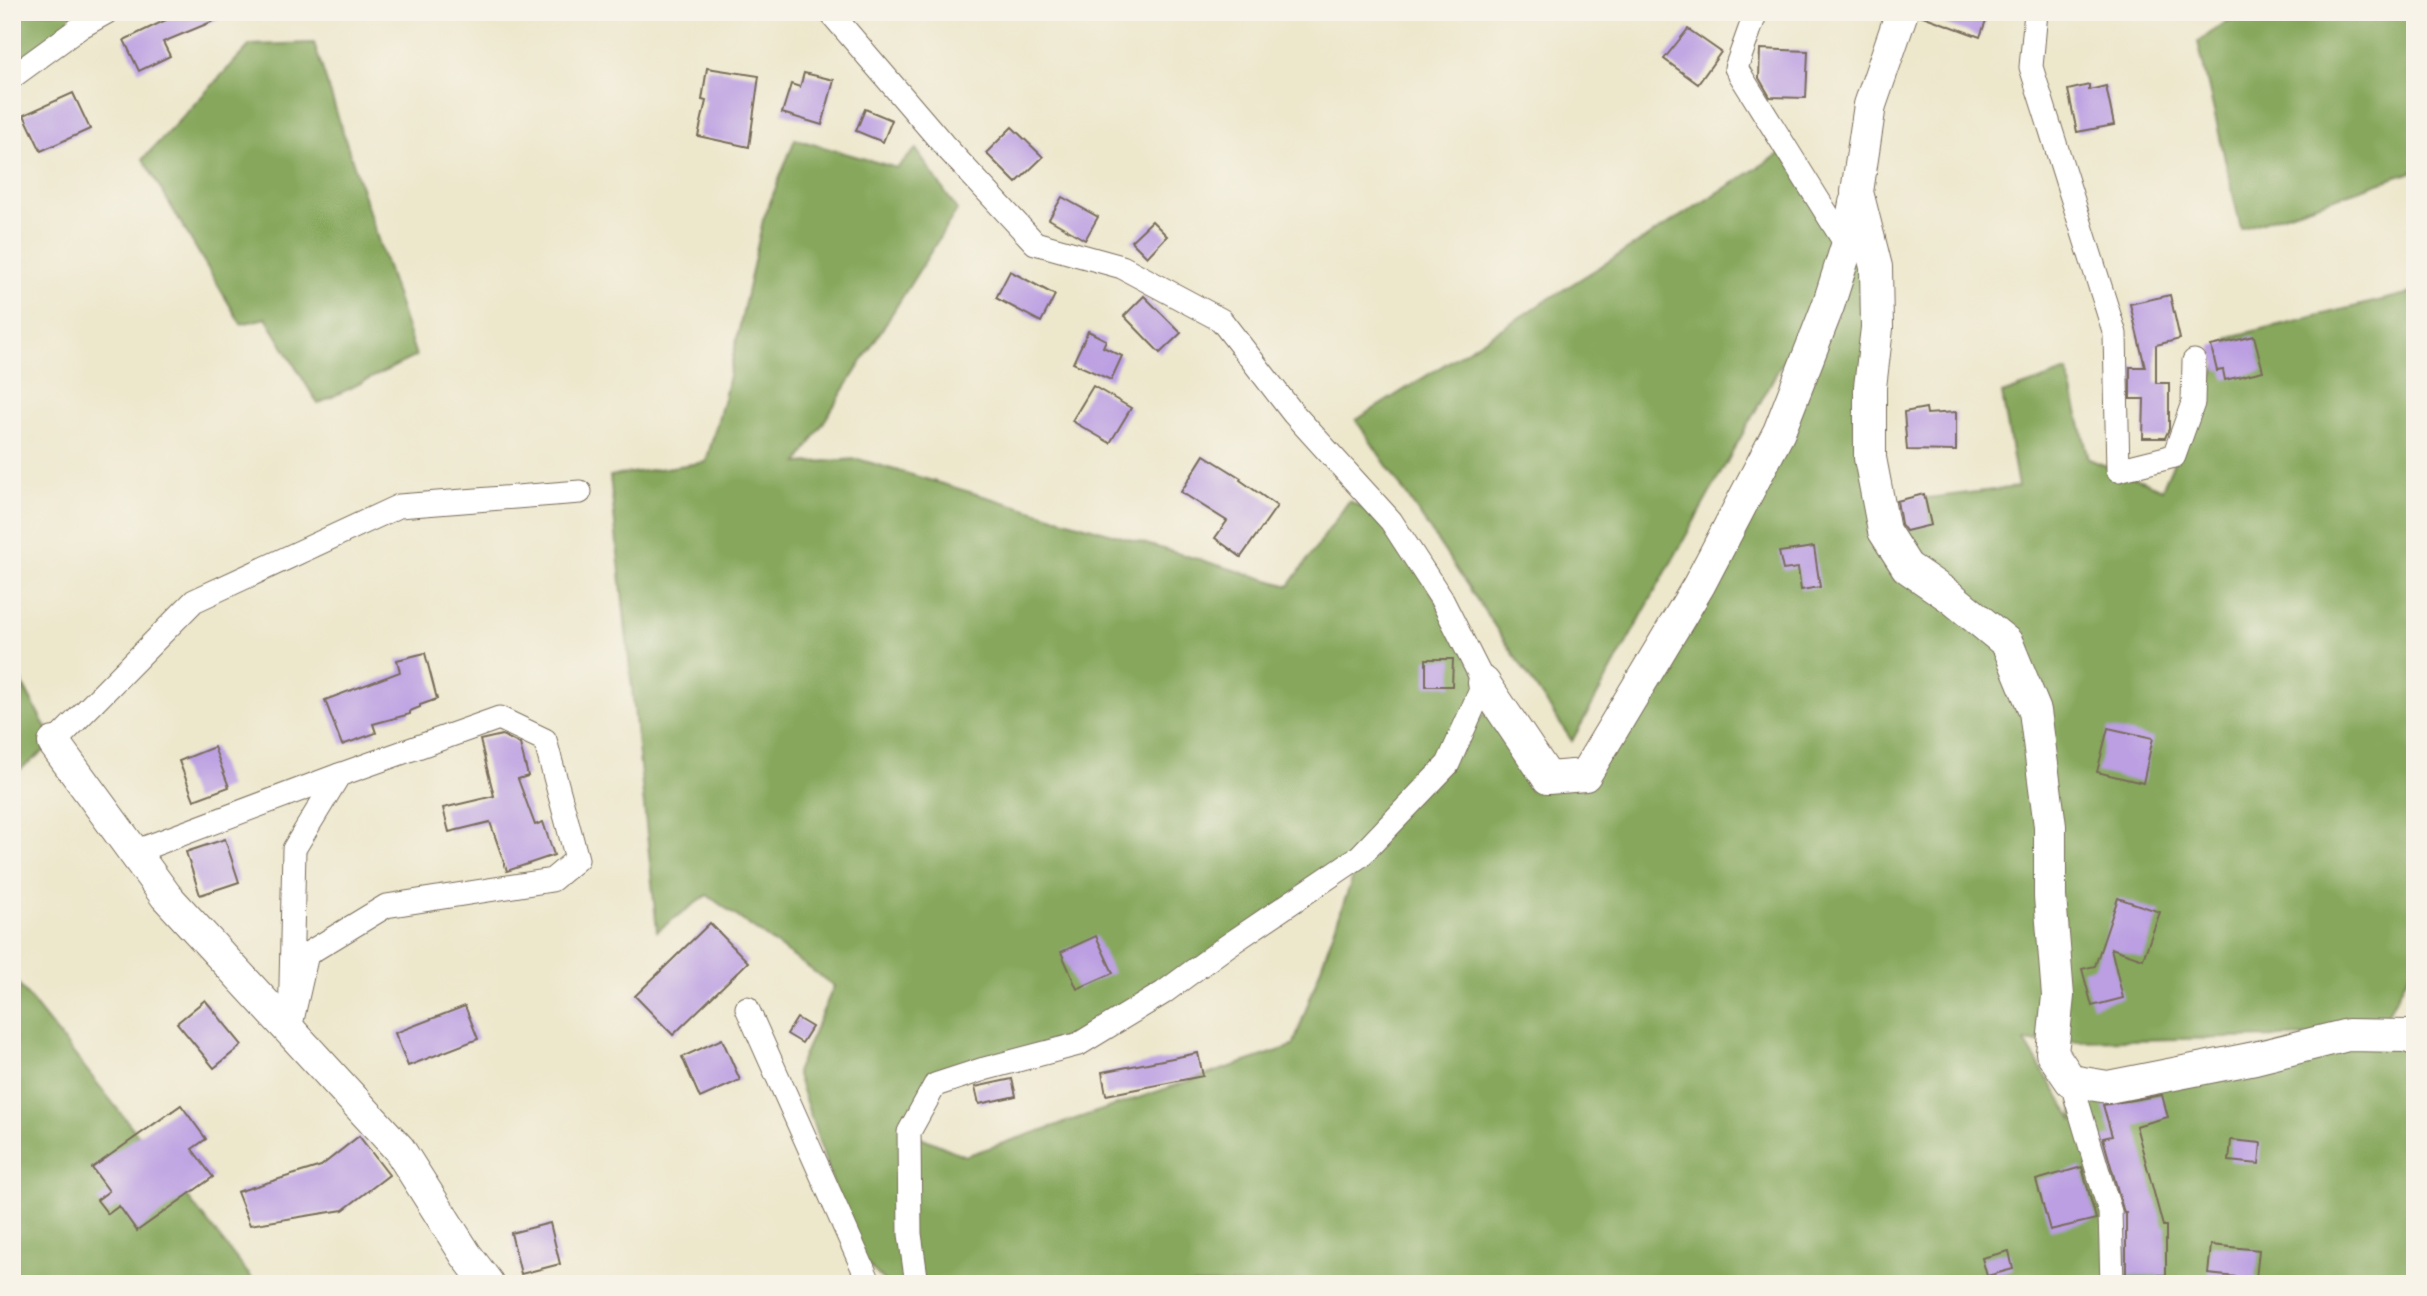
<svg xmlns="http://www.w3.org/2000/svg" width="2427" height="1296" viewBox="0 0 2427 1296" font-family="'Libre Caslon Text',serif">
<rect width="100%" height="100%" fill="#f7f3e8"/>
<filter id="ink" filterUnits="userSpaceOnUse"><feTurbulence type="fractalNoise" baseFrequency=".0143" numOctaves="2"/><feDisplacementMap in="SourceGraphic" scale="14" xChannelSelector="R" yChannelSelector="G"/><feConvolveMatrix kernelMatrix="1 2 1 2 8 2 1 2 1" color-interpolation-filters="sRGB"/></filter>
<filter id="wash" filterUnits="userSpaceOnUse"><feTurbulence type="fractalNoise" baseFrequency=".00686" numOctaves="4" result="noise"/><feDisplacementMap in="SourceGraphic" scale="28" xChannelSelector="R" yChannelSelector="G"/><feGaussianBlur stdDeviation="1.57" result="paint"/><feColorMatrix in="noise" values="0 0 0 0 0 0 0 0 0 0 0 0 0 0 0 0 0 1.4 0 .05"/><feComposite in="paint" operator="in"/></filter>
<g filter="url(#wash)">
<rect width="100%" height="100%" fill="#ede7cc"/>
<!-- forest -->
<g fill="#86a75c" stroke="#60683d" stroke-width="2" fill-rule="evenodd">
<polygon points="12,12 87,12 12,73"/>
<polygon points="2240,12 2415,12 2415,171 2241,229 2198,42"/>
<polygon points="314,43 416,356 318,404 266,318 241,324 143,159 250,45"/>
<path d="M795,139L897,168L916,149L957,210L798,463L858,459L1289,586L1349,501L1391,521L1484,683L1459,743L1496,700L1547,778L1585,775L1733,521L1865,225L1879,504L2018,487L2002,394L2067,371L2089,459L2162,489L2229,337L2415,292V963L2376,1035L2415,1048V1284H887L856,1253L796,1072L834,986L707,895L657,931L610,476L706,462L724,398L763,220ZM1360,857L1293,1046L965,1156L909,1132L935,1085L1080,1044ZM2334,1036L2071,1081L2074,1121L2025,1042Z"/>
<polygon points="1786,150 1847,246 1572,741 1356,420"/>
<polygon points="12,664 54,743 12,776"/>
<polygon points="12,976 254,1281 250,1284 12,1284"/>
</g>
<g id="blocks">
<!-- building -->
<g fill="#bb9fe2">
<polygon points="163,12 233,12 233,13 163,42 170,56 139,71 124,40 166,20"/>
<polygon points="1920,12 1989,12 1980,37 1920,15"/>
<polygon points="1688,29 1721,52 1698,84 1664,59"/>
<polygon points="1760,49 1808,51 1806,98 1770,97 1759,78"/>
<polygon points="707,68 759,76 749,147 698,136 706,101 702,100"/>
<polygon points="804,73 834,80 822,125 782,113 791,84 800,87"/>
<polygon points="2089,85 2089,90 2106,86 2114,125 2077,132 2068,90"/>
<polygon points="73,93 90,129 41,151 24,115"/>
<polygon points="865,109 892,120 883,142 856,131"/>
<polygon points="1012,127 1043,157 1016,183 986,153"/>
<polygon points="1062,197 1098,217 1085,240 1049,219"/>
<polygon points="1152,221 1167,236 1147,257 1131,241"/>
<polygon points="1010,271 1055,295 1041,322 996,298"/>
<polygon points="2170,295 2180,339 2156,345 2156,383 2169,383 2169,429 2165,438 2143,438 2144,399 2130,399 2130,367 2145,367 2130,304"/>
<polygon points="1144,296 1181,333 1160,353 1124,316"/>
<polygon points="1088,331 1106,340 1103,347 1122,356 1111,380 1073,363"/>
<polygon points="2254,336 2263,371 2225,380 2223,370 2217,371 2211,346"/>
<polygon points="1093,386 1131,408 1110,443 1072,421"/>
<polygon points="1926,408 1927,414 1956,412 1956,451 1907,450 1904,412"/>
<polygon points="1204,455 1241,478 1240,480 1277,506 1241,557 1215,538 1227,521 1181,492"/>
<polygon points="1924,494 1931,525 1906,531 1901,524 1897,501"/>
<polygon points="1814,547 1820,587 1801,590 1798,568 1783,570 1779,552"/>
<polygon points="425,653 437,699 420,705 420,707 410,711 410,714 373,724 376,733 342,745 325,700 400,672 397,660"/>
<polygon points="1426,659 1453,659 1452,686 1426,686"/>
<polygon points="2108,728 2153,738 2143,783 2097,772"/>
<polygon points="502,735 520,744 528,776 518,779 535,825 543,822 554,855 507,871 490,822 449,832 443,808 494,796 480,740"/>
<polygon points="214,747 229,787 194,800 179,761"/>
<polygon points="225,839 239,882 200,895 186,852"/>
<polygon points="2118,898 2160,912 2143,959 2111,948 2123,998 2092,1006 2082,969 2095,966"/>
<polygon points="710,923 748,962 673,1035 635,996"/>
<polygon points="1096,936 1113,973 1077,989 1061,952"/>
<polygon points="205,1000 242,1045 214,1068 177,1023"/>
<polygon points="465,1006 478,1039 408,1066 395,1033"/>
<polygon points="797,1018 812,1027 802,1043 787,1034"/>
<polygon points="722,1039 740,1080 700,1098 682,1057"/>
<polygon points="1198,1053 1203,1076 1106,1095 1102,1072"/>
<polygon points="1012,1079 1016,1096 979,1104 975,1087"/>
<polygon points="2162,1095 2168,1117 2136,1126 2163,1226 2166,1226 2166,1275 2126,1275 2126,1213 2124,1213 2103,1138 2112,1136 2103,1105"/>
<polygon points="181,1105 206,1139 192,1149 213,1177 137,1231 119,1206 108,1214 97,1200 109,1191 92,1168"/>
<polygon points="359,1136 389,1175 343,1210 250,1225 237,1192 321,1166"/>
<polygon points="2231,1140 2261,1143 2259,1164 2229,1161"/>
<polygon points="2082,1167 2096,1219 2050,1230 2036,1180"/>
<polygon points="550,1223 560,1264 521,1274 511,1233"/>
<polygon points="2211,1245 2259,1250 2256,1279 2208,1274"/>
<polygon points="2009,1251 2013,1269 1987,1276 1982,1258"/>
</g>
</g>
</g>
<g filter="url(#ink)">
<use href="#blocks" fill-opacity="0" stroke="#796c5b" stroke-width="2"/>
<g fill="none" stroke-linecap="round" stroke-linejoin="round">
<!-- street casing -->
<g stroke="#796c5b" stroke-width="25">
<g id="street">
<polyline points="830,12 943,144 1035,243 1122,267 1221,320 1293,413 1391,521 1441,598 1484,683 1448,764 1360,856 1227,946 1163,993 1079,1044 984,1069 935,1085 909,1132 910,1234 917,1284"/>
<polyline points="1756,12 1736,68 1847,246"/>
<polyline points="2036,12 2031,67 2115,334 2118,470 2174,456 2193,403 2194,361"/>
<polyline points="12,77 82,26 107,12"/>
<polygon points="499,718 545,740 577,859 552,880 386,906 307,954 290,1029 294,849 339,775"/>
<polyline points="54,743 194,601 399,506 580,492"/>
<polyline points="134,852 339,775"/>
<polyline points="747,1008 870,1284"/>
<polyline points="2071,1081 2110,1212 2112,1284"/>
</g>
</g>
<!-- secondary casing -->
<g stroke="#796c5b" stroke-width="34">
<g id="secondary">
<polyline points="1902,12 1870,105 1857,192 1876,267 1877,328 1870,387 1870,458 1884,531 1907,567 1952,598 2007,643 2035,711 2050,826 2050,897 2058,996 2052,1053 2071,1081 2108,1087 2255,1058 2348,1035 2406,1036 2415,1039"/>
<polyline points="1484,683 1548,778 1585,775 1699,585 1779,432 1828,306 1847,246 1855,203"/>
<polyline points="54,743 166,896 399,1149 466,1255 488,1284"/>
</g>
</g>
<!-- street -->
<use href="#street" stroke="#fff" stroke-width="23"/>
<!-- secondary -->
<use href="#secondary" stroke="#fff" stroke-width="32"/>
</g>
</g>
<!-- margin -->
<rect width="2427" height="1296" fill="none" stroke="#f7f3e8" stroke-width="42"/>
</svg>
